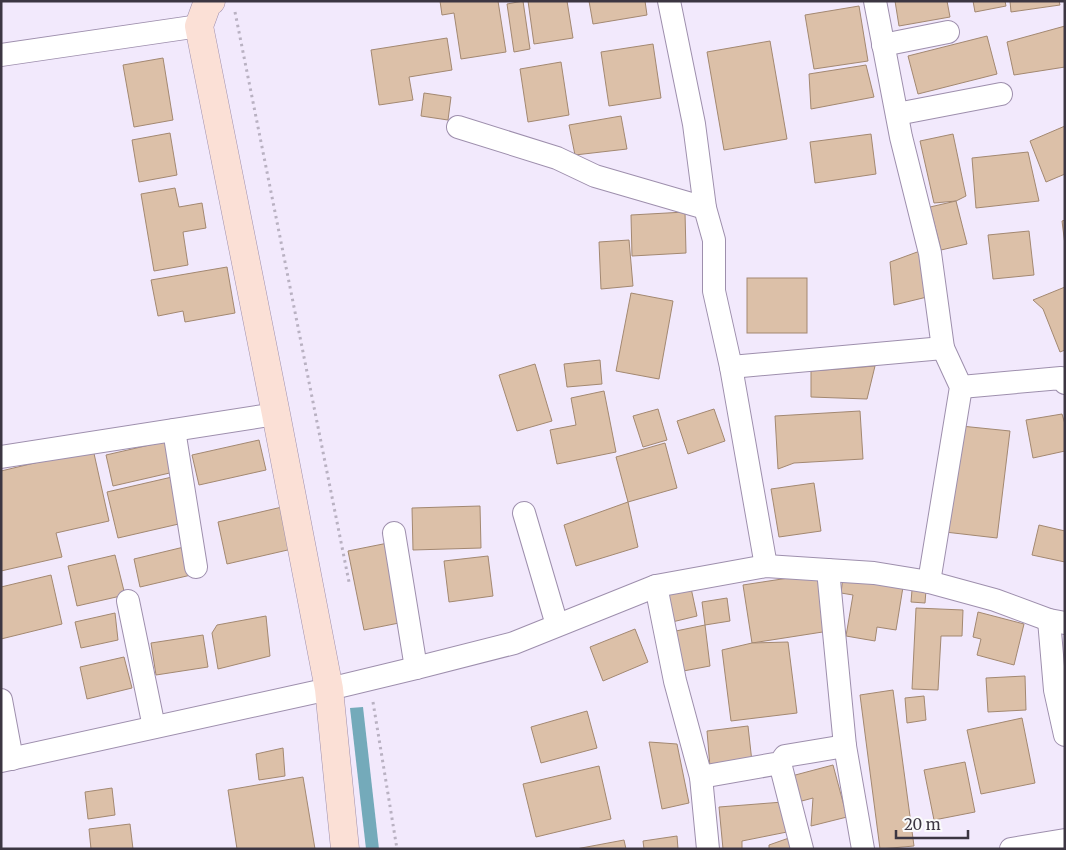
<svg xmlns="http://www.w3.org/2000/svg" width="1066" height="850" viewBox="0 0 1066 850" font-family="Merriweather,serif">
<rect width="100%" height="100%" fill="#f2e9fc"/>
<!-- water -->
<polygon fill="#74aaba" points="363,707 379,849 366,849 350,708"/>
<!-- building -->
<g fill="#dcc0a8" stroke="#a38871">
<polygon points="440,1 498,1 506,52 461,59 454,13 442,15"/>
<polygon points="523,1 530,49 514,52 507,4"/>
<polygon points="528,1 567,1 573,38 534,44"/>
<polygon points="589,1 645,1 647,15 593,24"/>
<polygon points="895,1 947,1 950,17 899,26"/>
<polygon points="973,1 1005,1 1006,6 975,12"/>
<polygon points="1010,1 1059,1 1060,5 1011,12"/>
<polygon points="859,6 868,61 814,69 805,15"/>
<polygon points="1065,26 1065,67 1014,75 1007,42"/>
<polygon points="987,36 997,74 918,94 908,56"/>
<polygon points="447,38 452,70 409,77 413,100 379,105 371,50"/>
<polygon points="770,41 787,139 724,150 707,52"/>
<polygon points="653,44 661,98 609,106 601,52"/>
<polygon points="163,58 173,120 134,127 123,65"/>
<polygon points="561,62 569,115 528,122 520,69"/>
<polygon points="866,65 874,97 811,109 809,74"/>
<polygon points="424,93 451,97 448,120 421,116"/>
<polygon points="621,116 627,149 575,155 569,125"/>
<polygon points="1065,126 1065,174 1046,182 1030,141"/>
<polygon points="170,133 177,175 139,182 132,140"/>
<polygon points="871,134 876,174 815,183 810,142"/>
<polygon points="953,134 966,196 956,201 934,203 920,141"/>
<polygon points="1028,152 1039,201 976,208 972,158"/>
<polygon points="175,188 179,207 202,203 206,228 183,232 188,265 154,271 141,194"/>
<polygon points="956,201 967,244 941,250 930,207"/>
<polygon points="685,212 686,253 632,256 631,215"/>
<polygon points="1065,220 1065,245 1062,221"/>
<polygon points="1029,231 1034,275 993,279 988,235"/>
<polygon points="629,240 633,286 601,289 599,242"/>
<polygon points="920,251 927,297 894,305 890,262"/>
<polygon points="227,267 235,313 185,322 183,311 158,316 151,280"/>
<rect x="747" y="278" width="60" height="55"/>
<polygon points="1065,287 1065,350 1060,352 1043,309 1033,300"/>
<polygon points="631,293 673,301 659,379 616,371"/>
<polygon points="600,360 602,384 567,387 564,364"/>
<polygon points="535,364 552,421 517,431 499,375"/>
<polygon points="875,366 867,399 811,397 811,371"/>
<polygon points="604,391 616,452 557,464 550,430 576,425 571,398"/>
<polygon points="658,409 667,440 643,447 633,416"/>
<polygon points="714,409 725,441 688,454 677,421"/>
<polygon points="860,411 863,459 794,463 778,469 775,416"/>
<polygon points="1062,414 1065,424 1065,451 1033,458 1026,420"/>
<polygon points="961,426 1010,431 997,538 945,532"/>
<polygon points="259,440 266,470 199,485 192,455"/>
<polygon points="167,441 174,472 113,486 106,455"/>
<polygon points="665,443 677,488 628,502 616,457"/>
<polygon points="93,449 109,521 56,533 62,557 1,571 1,471"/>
<polygon points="172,477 183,523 118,538 107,492"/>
<polygon points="814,483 821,531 779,537 771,489"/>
<polygon points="628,502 638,547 576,566 564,525"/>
<polygon points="480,506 481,548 413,550 412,508"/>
<polygon points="282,507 292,549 227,564 218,522"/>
<polygon points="1039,525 1065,531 1065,562 1032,555"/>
<polygon points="388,543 404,622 364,630 348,551"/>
<polygon points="184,547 191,575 140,587 134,559"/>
<polygon points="115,555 125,595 77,606 68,566"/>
<polygon points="488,556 493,596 449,602 444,561"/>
<polygon points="821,573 829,631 752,643 743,585"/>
<polygon points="51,575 62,624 1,639 1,587"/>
<polygon points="843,577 903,587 896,630 877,627 875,641 846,636 853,595 841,593"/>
<polygon points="691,588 697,616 668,623 661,596"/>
<polygon points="912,590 926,590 925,603 911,602"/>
<polygon points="727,598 730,621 705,625 702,602"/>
<polygon points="916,608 963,610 962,636 941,636 938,690 912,689"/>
<polygon points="978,612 1024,624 1014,665 977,655 981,639 973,637"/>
<polygon points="115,613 118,640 81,648 75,622"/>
<polygon points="266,616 270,656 218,669 212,633 217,625"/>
<polygon points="705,625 710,666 678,672 671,632"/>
<polygon points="635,629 648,662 603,681 590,647"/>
<polygon points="203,635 208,667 156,675 151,643"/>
<polygon points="788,642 797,713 731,721 722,650 752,643"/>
<polygon points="124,657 132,688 87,699 80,667"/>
<polygon points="1025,676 1026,710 988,712 986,678"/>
<polygon points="893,690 914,846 880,849 860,695"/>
<polygon points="924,696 926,720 907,723 905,698"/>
<polygon points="587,711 597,748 541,763 531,727"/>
<polygon points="1022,718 1035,783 981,794 967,730"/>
<polygon points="748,726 752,762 710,767 707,731"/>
<polygon points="649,742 677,744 689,803 662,809"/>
<polygon points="283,748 285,776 259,780 256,754"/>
<polygon points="965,762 975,812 934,820 924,770"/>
<polygon points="833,765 847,817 811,826 813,798 798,802 784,778"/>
<polygon points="599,766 611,819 536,837 523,784"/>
<polygon points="303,777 315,849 237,849 228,790"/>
<polygon points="112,788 115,815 88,819 85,792"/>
<polygon points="783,802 787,832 742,841 742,849 723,849 719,807"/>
<polygon points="130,824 133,849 91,849 89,829"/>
<polygon points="677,836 678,849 644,849 643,841"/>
<polygon points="789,838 791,849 769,849 769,845"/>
<polygon points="624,840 626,849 576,849"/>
</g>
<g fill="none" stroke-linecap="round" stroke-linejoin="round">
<!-- street casing -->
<g stroke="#9e8fad" stroke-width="24">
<g id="street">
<polyline points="669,1 694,124 705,208 714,240 714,291 731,367 766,566"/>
<polyline points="875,1 901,137 930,253 943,348 961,387 929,582"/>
<polyline points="883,45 948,32"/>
<polyline points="1,55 199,26"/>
<polyline points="897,114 1001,94"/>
<polyline points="458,127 557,158 595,176 705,208"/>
<polyline points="731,367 943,348"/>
<polyline points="961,387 1061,378 1065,383"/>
<polyline points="174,430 196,567"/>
<polyline points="1,457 276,414"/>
<polyline points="524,513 557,625"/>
<polyline points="394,533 416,668"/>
<polyline points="828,570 845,746 863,849"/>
<polyline points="656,586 675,681 701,777 708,849"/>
<polyline points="128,601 154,727"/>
<polyline points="1049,620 1055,690 1065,735"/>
<polyline points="1,700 12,759"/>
<polyline points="1,761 329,689 416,668 514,643 656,586 766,566 874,573 929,582 995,600 1049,620 1065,623"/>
<polyline points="780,763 802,849"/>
<polyline points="701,777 780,763 785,756 845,746"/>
<polyline points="1011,849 1065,840"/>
</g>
</g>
<!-- secondary casing -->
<g stroke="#9e8fad" stroke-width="29">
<polyline id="secondary" points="211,1 207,4 199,26 276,414 329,689 345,849"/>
</g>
<!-- path -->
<g stroke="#b9b1c2" stroke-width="3" stroke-dasharray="2.5 4" stroke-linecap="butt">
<polyline points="235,12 349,582"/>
<polyline points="373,702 397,849"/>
</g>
<!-- street -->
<use href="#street" stroke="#fff" stroke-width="22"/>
<!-- secondary -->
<use href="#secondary" stroke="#fbe0d6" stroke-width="28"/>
</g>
<!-- border -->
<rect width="1066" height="850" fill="none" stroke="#3c3642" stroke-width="5"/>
<!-- scale -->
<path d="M896 830v8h72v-8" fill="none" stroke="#3c3642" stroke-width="2.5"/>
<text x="904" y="830" font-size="15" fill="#3c3642" stroke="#fbfbfb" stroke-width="4" paint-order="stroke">20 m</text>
</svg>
